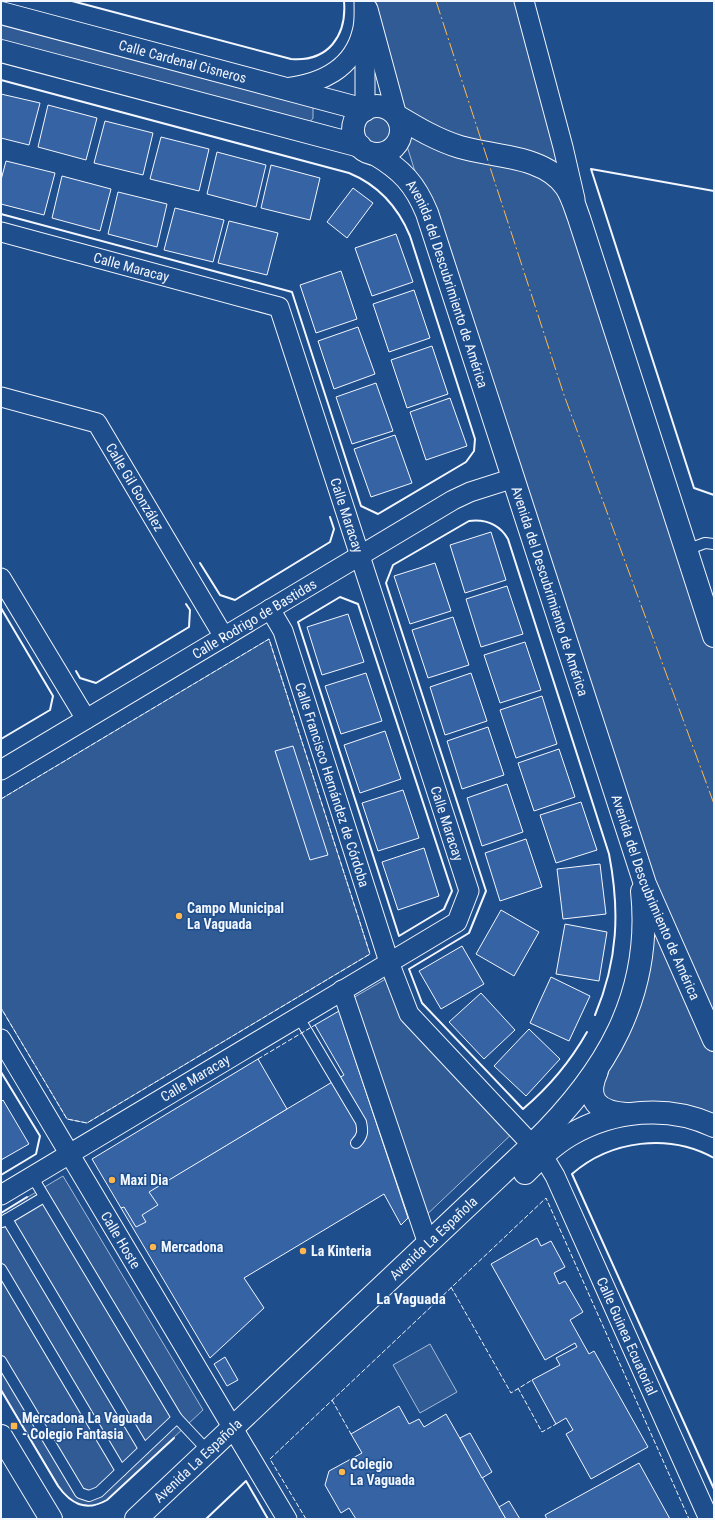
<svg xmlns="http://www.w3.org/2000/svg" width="715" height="1520" viewBox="0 0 715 1520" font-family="'Roboto Condensed',sans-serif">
<rect width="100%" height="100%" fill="#1f4e8c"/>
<!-- built -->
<g fill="#305b95" stroke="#a8bbd7">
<polygon points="366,1 524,1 714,636 714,1126 599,1106 614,1040 643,902 402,130 396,145 390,150 382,153 354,136 354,128 356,120 361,113 367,108 375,106 383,107 391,111"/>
<polygon points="1,13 313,105 313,118 308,125 1,51"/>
<polygon points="269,639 370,954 87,1123 67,1119 1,1008 1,799"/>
<polygon points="396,973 409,1014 517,1129 420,1221 346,1002"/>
<polygon points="63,1176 203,1410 107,1500 93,1506 77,1504 63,1493 1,1390 1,1213"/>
<polygon points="430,1344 457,1392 420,1413 393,1365"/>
</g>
<!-- building -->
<g fill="#3563a3" stroke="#f2f6ff">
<polygon points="1,94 40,103 29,145 1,138"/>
<polygon points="48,105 97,118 86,160 38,147"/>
<polygon points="105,121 153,133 143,175 94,163"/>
<polygon points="161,137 209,149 199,191 150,179"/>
<polygon points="217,152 266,165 256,207 207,194"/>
<polygon points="6,161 55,173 44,215 1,204 1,180"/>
<polygon points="271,165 320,178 310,220 261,208"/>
<polygon points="62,176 111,189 100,231 52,218"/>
<polygon points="353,188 373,203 347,238 327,222"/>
<polygon points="118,192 167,204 157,247 108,234"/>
<polygon points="175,208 224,220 213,262 164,250"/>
<polygon points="229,221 278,233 267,275 218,263"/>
<polygon points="396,234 413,282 372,296 355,248"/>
<polygon points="341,271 357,319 316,333 300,285"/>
<polygon points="414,290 430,338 389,352 373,304"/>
<polygon points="358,327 375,374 334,389 318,341"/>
<polygon points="432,346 448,394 407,408 391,360"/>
<polygon points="376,383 393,431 352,444 336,397"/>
<polygon points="450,398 467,446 426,460 410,412"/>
<polygon points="395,435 412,483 371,497 354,449"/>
<polygon points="491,532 506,580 465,593 450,545"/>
<polygon points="435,563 451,611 410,624 394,576"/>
<polygon points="507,586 523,634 481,647 466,599"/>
<polygon points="348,614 364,662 322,675 307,627"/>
<polygon points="453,617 469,665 428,678 412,630"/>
<polygon points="525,642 541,690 500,703 484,655"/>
<polygon points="366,673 382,721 341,734 325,686"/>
<polygon points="471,673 487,721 445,735 430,687"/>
<polygon points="542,696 557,744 516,758 500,710"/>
<polygon points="488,727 504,775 462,789 447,741"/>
<polygon points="385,731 401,779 360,793 344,745"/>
<polygon points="293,746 328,855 310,860 275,751"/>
<polygon points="559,749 575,797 534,811 518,763"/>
<polygon points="507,784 523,832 482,846 467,798"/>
<polygon points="403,790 419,838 378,851 362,803"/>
<polygon points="581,802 597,850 556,863 540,815"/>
<polygon points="526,839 542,887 500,901 485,853"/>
<polygon points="424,848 439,896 398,910 382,862"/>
<polygon points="600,864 606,914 563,919 557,869"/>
<polygon points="501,910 539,932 514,976 476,954"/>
<polygon points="565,924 607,932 599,981 556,974"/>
<polygon points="462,946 484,984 441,1009 419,971"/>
<polygon points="551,977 590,996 569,1041 530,1023"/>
<polygon points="481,993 515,1030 484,1059 449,1022"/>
<polygon points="339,1011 408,1218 401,1225 384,1194 244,1278 264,1308 210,1358 121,1208 344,1075 315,1025"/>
<polygon points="529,1029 560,1059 526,1096 494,1066"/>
<polygon points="258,1059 287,1109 149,1192 158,1205 142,1215 146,1222 136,1227 124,1207 121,1208 92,1159"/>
<polygon points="3,1100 29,1144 1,1160 1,1102"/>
<polygon points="537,1238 541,1246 551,1241 565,1267 554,1273 559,1284 565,1281 583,1312 570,1320 589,1354 594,1351 648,1447 591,1479 566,1434 573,1430 566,1418 556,1424 532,1380 560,1365 556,1358 577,1347 575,1343 545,1360 491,1264"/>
<polygon points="225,1357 238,1380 227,1386 214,1364"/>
<polygon points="399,1406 409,1424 419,1419 424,1427 446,1414 506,1519 356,1519 349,1508 341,1513 325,1485 329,1471 362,1453 351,1434"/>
<polygon points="470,1433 492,1472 482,1478 460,1438"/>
<polygon points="639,1463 670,1519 547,1519 545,1515"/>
<polygon points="509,1501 520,1519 506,1519 499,1507"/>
</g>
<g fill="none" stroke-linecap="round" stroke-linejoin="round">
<!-- lane casing -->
<g stroke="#f2f6ff" stroke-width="12">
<g id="lane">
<polyline points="686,550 705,543 714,544"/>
<path d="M298,1016L361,1122C363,1131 363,1136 356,1143"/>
<polyline points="32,1176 177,1418 208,1451"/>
<polyline points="7,1219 144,1449"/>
<polyline points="2,1222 44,1197"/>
<polyline points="1,1269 121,1471"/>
<polyline points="1,1361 80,1493 89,1496 99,1492 177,1418"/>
</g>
</g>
<!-- street casing -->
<g stroke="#f2f6ff" stroke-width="21">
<g id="street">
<polyline points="524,1 563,147 575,199"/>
<polyline points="368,9 397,116"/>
<path d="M285,88C320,84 353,69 362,32C365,22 364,11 364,1"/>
<polyline points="365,110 365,32"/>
<path id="s1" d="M1,232L279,307L469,891L457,922L1,1195"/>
<path id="s2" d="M1,397L97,423L224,637"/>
<polyline points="1,578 86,719"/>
<path id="s3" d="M270,609L283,631L389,962L409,1014L532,1145"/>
<path id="s4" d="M1,770L453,500L470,492L514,478"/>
<polyline points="342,990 428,1244"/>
<path id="s5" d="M1,1039L287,1519"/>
<path id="s6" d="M543,1156L555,1176L709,1519"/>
</g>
</g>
<!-- secondary casing -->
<g stroke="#f2f6ff" stroke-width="24">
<g id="secondary">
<path id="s7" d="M1,13L365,110"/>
<polyline points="1,51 360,146"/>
<circle cx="377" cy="130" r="24"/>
<path d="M397,116C417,128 437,140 460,147C493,157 544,155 566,187C572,196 575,207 579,218L714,636"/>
<path id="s8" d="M375,154C402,170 415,184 427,213L645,884L714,1040"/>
<path d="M597,1071C584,1100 598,1112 626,1114"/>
<path d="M525,1173C539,1159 553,1145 570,1135C613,1110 668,1104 714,1126"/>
<polyline points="1,1436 51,1519"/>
<path id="s9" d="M136,1519L532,1145C605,1074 653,996 642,891"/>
</g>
</g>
<!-- lane -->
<use href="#lane" stroke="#1f4e8c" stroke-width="10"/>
<!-- street -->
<use href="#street" stroke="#1f4e8c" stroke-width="19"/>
<!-- secondary -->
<use href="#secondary" stroke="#1f4e8c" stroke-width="22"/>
<!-- fence -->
<g stroke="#f2f6ff" stroke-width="1" stroke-dasharray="5 2" stroke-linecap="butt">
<polyline points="1,799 269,639 370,954 87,1123 67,1119 1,1008"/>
<polyline points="258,1059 315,1025"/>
<polyline points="451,1287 511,1393 532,1380"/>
<polyline points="518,1388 542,1432 556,1424"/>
<polyline points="332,1400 351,1434"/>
<polyline points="306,1519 270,1459 546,1198 689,1519"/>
</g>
<!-- wall -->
<g stroke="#f2f6ff" stroke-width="2">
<path d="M72,1L291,59C328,62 347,36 344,1"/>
<path d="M1,80L349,173C378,185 398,207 410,236L475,439L474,451L466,462L378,514L361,506L292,292L1,214"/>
<polyline points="714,191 591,169 694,488 714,495"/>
<polyline points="200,563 220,595 235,600 330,542 334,529 330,517"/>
<polygon points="340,597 358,604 452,891 444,909 399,936 298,622"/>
<polyline points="1,608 53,696 50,710 1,739"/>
<polyline points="76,671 80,678 96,683 189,627 190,610 186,604"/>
<path d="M587,1032C570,1062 549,1087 523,1109L422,1003L409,969L469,933L486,891L386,583L393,565L469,521C486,519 499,524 508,539L609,854C620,911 618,960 595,1015"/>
<polyline points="1,1072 40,1136 36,1154 1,1175"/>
<path d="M714,1158C669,1133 611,1140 572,1174L714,1489"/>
<polyline points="1,1213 27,1197"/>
<path d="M1,1390L58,1486C71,1504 86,1512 107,1500L174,1438"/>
<polyline points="206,1519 246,1481 268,1519"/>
</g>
<!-- power -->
<polyline stroke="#ffb74d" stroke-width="1" stroke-dasharray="14 3 2 3" stroke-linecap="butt" points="436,1 564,395 714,804"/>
</g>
<!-- markers -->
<g fill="#ffb74d" stroke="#1f4e8c" stroke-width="1.5">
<circle cx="179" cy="916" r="4"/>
<circle cx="112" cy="1180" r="4"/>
<circle cx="153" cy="1247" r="4"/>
<circle cx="303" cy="1251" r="4"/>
<rect x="10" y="1422" width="8" height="8" rx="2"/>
<circle cx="342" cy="1472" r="4"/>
</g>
<g text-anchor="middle" stroke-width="3" stroke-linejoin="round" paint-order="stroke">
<!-- street labels -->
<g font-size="14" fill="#f2f6ff" stroke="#1f4e8c">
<text dy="5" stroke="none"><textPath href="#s7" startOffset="188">Calle Cardenal Cisneros</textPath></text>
<text dy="5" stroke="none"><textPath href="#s1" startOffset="135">Calle Maracay</textPath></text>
<text dy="5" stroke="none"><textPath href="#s8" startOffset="154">Avenida del Descubrimiento de América</textPath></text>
<text dy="5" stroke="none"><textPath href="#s2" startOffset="174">Calle Gil González</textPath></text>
<text dy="5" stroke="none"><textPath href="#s1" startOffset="507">Calle Maracay</textPath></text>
<text dy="5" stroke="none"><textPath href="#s8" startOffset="478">Avenida del Descubrimiento de América</textPath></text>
<text dy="5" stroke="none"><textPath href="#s4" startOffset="295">Calle Rodrigo de Bastidas</textPath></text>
<text dy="5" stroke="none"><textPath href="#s3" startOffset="187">Calle Francisco Hernández de Córdoba</textPath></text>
<text dy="5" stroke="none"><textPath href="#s1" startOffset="831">Calle Maracay</textPath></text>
<text dy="5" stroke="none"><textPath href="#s8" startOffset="802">Avenida del Descubrimiento de América</textPath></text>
<text transform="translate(195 1078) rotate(-31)" y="5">Calle Maracay</text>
<text dy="5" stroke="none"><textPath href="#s9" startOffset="409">Avenida La Española</textPath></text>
<text dy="5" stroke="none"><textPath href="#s5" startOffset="234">Calle Hoste</textPath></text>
<text dy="5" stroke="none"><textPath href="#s6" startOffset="199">Calle Guinea Ecuatorial</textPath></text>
<text dy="5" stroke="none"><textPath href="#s9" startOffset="85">Avenida La Española</textPath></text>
</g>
<!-- poi labels -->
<g font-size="14" font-weight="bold" fill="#f2f6ff" stroke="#1f4e8c" text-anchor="start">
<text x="187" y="913">Campo Municipal<tspan x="187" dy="16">La Vaguada</tspan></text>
<text x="120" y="1185">Maxi Dia</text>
<text x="161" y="1252">Mercadona</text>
<text x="311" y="1256">La Kinteria</text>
<text x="22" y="1423">Mercadona La Vaguada<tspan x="22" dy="16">- Colegio Fantasia</tspan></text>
<text x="350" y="1469">Colegio<tspan x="350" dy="16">La Vaguada</tspan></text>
</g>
<!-- neighbourhood labels -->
<g font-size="15" font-weight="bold" fill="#f2f6ff" stroke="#1f4e8c">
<text x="411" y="1304">La Vaguada</text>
</g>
</g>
<!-- border -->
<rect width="715" height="1520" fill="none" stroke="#f2f6ff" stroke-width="4"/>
</svg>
